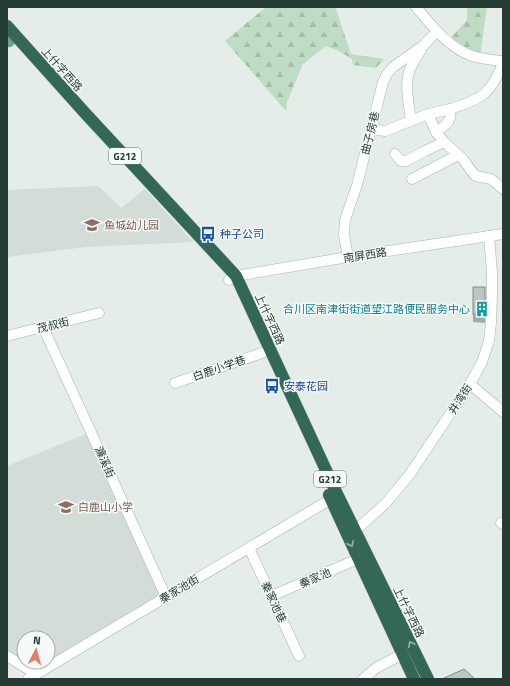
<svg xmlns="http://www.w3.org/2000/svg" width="510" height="686" viewBox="0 0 510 686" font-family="'Titillium Web','Noto Sans SC',sans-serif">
<defs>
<pattern id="forest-firs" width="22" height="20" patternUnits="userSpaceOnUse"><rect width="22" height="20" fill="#bfdcc5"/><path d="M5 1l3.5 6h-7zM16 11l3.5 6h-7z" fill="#a4beaa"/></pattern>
</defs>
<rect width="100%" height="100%" fill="#e4ede8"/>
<!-- built -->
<g fill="#d3dcd7" fill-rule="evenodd">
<polygon points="98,186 121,208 145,189 193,242 86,247 7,257 7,190"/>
<path d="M91,432L166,597L36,674L7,656V466ZM24,638H48V662H24Z"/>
</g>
<!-- forest -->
<g fill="url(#forest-firs)">
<polygon points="266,7 336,7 336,9 351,54 384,59 376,68 353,65 352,59 339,51 326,46 303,64 287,102 286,111 225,41"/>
<polygon points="467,7 487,7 480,58 448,41 467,20"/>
</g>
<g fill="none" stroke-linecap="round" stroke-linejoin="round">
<!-- minor casing -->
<g stroke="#a7b5af" stroke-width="11">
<g id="minor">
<path d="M416,7C431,25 449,48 472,56C482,59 493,60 503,61"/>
<path d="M503,63C491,94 482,99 450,109C452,123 446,124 436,132L444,142L463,159L472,172L476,176L491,179L503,189"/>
<polyline points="428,114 436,132"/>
<path d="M411,120C409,105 404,84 410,69C413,62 417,56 421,50"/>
<polyline points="371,129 385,131 428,114 450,109"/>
<polyline points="395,154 401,161 406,161 425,151 444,142"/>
<polyline points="412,179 458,155"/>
<polyline points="348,257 344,235 345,220 357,185 383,82 387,74 393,67 424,45 437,31"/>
<polyline points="229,280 236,276 348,257 503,234"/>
<polyline points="43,327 166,597"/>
<polyline points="7,336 99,313"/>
<polyline points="175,383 262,353"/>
<polyline points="470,384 503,412"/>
<polyline points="501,523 503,524"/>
<polyline points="355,531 386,503 410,474 470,384 482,362 489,341 491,323 492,295 492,272 489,236"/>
<polyline points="249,548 299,656"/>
<polyline points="271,596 358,559"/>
<polyline points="7,656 36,674"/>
<polyline points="28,679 331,499"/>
<polyline points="363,679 376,668 403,654"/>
</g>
</g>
<!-- major casing -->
<g stroke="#c2c9c6" stroke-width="13">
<polyline id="major" points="7,39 9,41"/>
</g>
<!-- highway casing -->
<g stroke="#c2c9c6" stroke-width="13">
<g id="highway">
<polyline points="7,26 85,113 236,276 338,496 428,679"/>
<polyline points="329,495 414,679"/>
</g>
</g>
<!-- minor -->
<use href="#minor" stroke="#fff" stroke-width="10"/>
<!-- major -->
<use href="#major" stroke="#6d9e8e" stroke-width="12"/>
<!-- highway -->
<use href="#highway" stroke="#336758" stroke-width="12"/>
</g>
<!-- wall -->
<polygon fill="#a0aba6" points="473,287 485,295 485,323 473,322"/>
<!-- building -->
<g fill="#bac7c1" stroke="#828b87">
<rect x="473" y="287" width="12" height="27"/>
<polygon points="464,669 475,679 442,679"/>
</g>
<!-- one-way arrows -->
<defs><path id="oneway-chevron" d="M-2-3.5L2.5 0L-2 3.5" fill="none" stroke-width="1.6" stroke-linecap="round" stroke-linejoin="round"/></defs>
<g stroke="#94b0a8">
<use href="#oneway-chevron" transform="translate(351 544) rotate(65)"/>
<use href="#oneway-chevron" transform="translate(411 644) rotate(-116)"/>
</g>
<!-- icons -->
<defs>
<g id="school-bare" transform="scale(1.2)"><path d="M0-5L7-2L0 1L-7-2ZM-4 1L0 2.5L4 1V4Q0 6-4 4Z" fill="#8d6e63" stroke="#f5f9f7" stroke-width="2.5" paint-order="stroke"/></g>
<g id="bus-bare" transform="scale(1.2)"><path d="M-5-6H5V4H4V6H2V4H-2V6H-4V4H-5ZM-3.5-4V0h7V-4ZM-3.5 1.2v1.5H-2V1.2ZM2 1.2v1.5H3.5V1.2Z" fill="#1a4fb4" stroke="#f5f9f7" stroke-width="2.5" paint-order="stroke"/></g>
<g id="building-bare" transform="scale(1.2)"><path d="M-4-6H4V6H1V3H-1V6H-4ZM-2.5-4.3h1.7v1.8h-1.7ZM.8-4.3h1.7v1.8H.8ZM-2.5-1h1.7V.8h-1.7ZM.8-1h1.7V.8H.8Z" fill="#0f9aa8" stroke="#f5f9f7" stroke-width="2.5" paint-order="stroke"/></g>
</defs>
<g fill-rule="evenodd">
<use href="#school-bare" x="92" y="225"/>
<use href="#bus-bare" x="208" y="234"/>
<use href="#building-bare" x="482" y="309"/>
<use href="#bus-bare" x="272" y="386"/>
<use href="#school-bare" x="66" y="507"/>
</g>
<g text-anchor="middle" stroke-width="3" stroke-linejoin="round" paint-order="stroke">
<!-- shield labels -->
<g fill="#f5f9f7" stroke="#63756f" stroke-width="1">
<rect x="109" y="148" width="32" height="16" rx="3"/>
<rect x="314" y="471" width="32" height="16" rx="3"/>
</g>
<g font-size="10" font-weight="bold" fill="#253d35">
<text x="125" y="160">G212</text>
<text x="330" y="483">G212</text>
</g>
<!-- street labels -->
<g font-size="11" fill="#253d35" stroke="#f5f9f7">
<text transform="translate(62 69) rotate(48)" y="4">上什字西路</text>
<text transform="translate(370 133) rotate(-76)" y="4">曲子房巷</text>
<text transform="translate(365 255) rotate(-9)" y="4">南屏西路</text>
<text transform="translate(270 319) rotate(65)" y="4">上什字西路</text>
<text transform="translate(53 325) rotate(-14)" y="4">茂叔街</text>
<text transform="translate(219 368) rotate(-19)" y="4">白鹿小学巷</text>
<text transform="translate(460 399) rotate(-57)" y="4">井湾街</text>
<text transform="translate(105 462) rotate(66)" y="4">濂溪街</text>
<text transform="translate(315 578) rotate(-23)" y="4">秦家池</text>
<text transform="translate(179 589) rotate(-31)" y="4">秦家池街</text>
<text transform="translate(274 602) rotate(65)" y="4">秦家池巷</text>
<text transform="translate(409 612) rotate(64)" y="4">上什字西路</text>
</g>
<!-- education labels -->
<g font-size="11" fill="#785e54" stroke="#f5f9f7" text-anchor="start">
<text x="104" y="229">鱼城幼儿园</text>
<text x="78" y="511">白鹿山小学</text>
</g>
<!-- transit labels -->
<g font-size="11" fill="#164399" stroke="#f5f9f7" text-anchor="start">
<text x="220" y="238">种子公司</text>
<text x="284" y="390">安泰花园</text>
</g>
<!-- culture labels -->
<g font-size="11" fill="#0d838f" stroke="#f5f9f7" text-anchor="end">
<text x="470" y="313">合川区南津街街道望江路便民服务中心</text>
</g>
</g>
<!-- border -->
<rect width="510" height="686" fill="none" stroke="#253d35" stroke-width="16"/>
<!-- north arrow -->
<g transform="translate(36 650) rotate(6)"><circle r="19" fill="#f5f9f7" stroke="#a2aea9"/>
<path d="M0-3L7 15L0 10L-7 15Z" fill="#e77d68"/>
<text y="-6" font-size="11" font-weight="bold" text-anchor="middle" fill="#253d35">N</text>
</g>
</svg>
